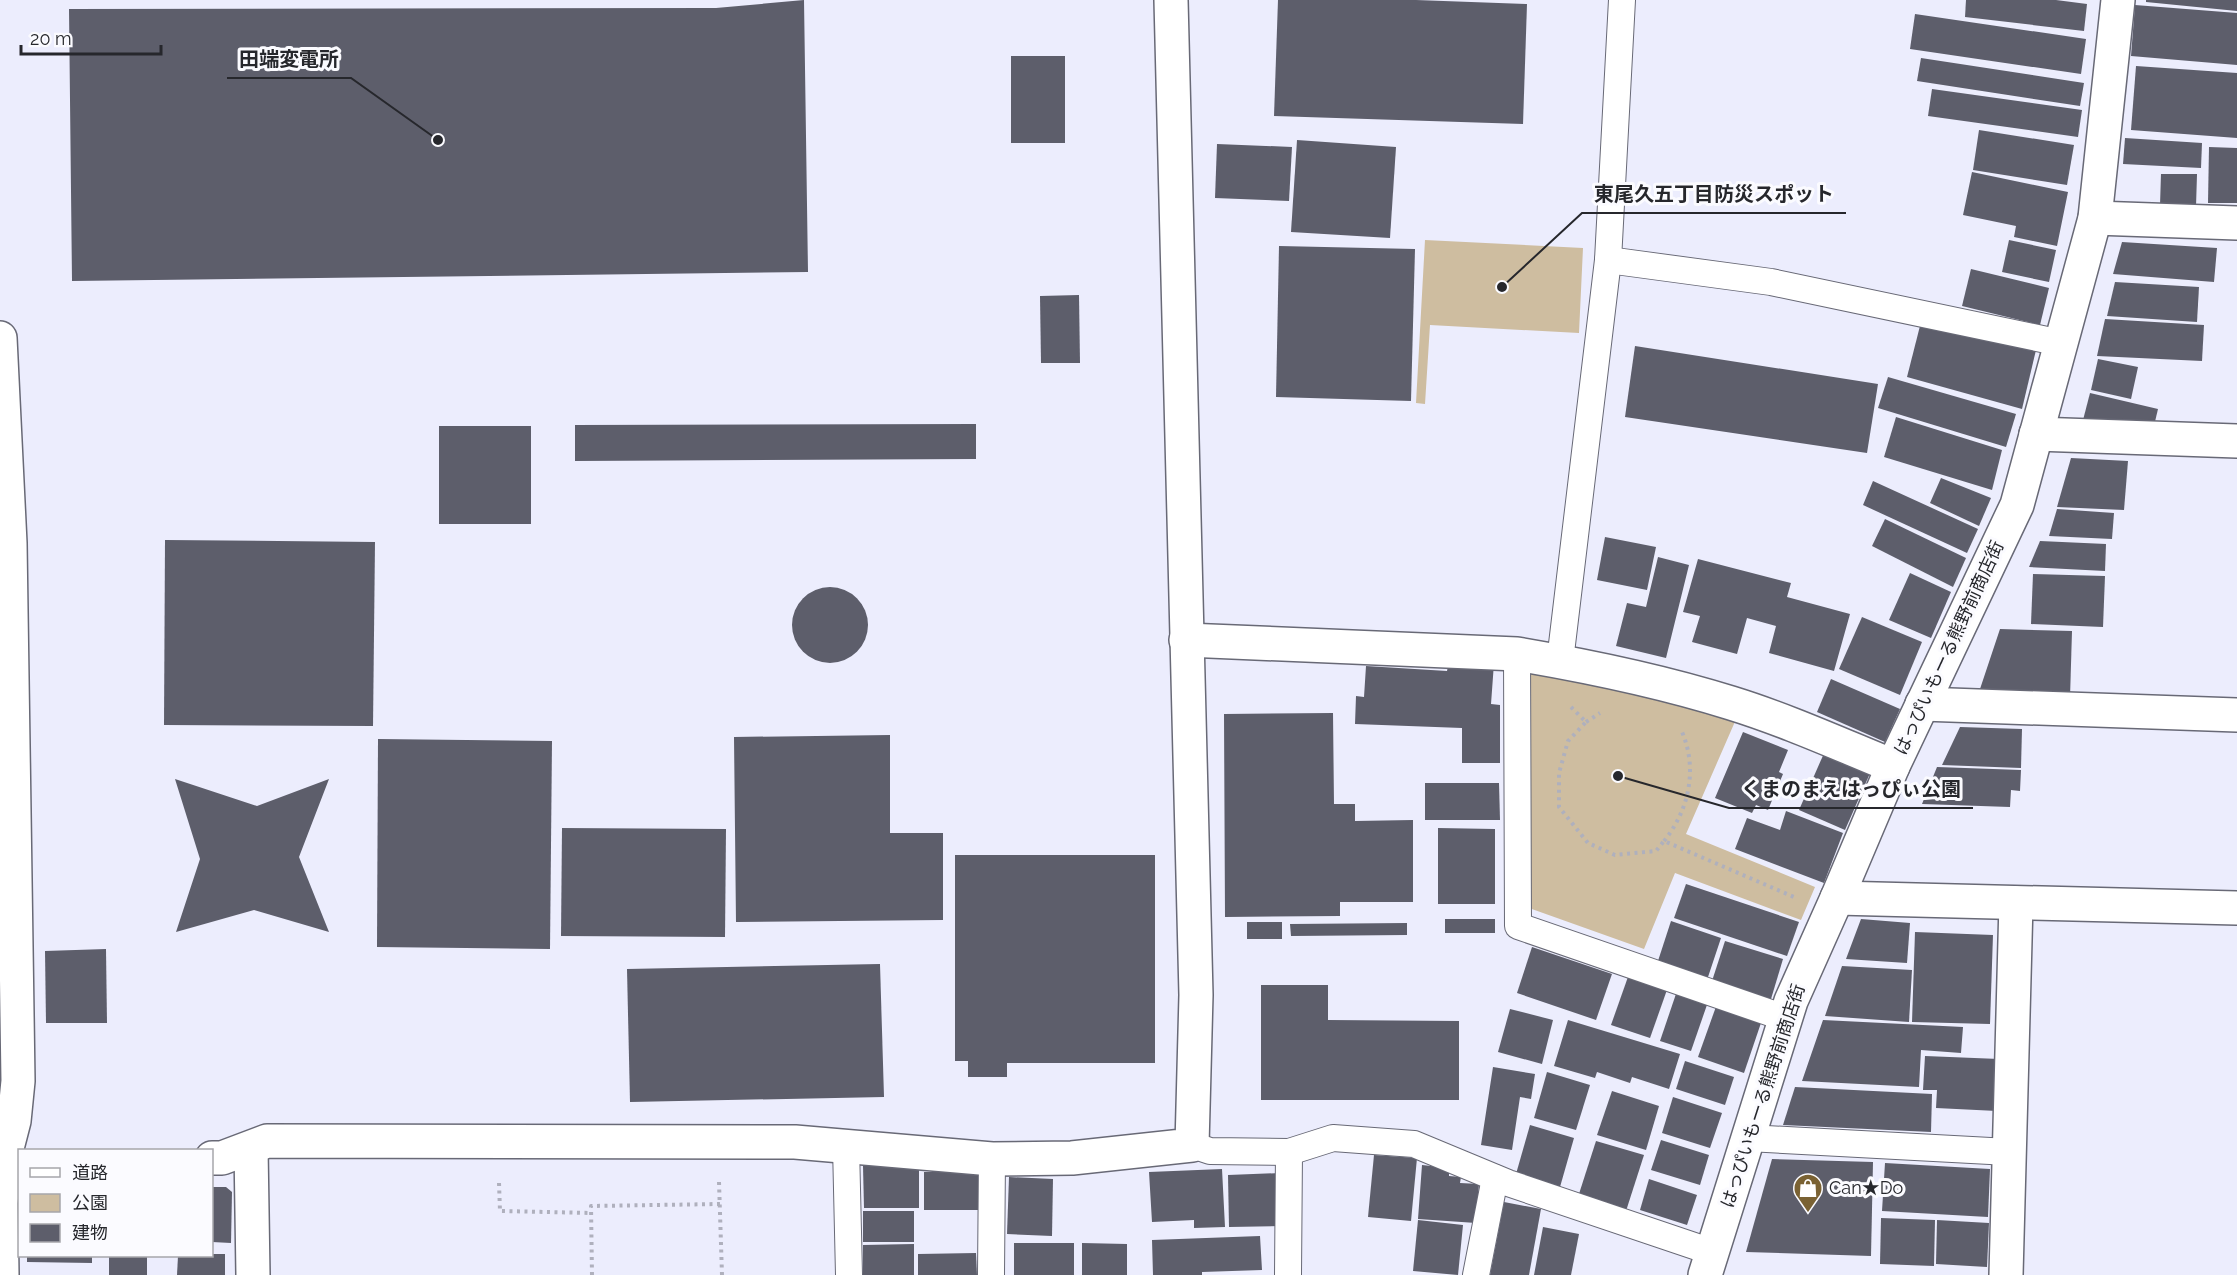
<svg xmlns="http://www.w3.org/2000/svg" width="2237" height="1275" viewBox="0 0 2237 1275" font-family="Raleway,'Noto Sans JP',sans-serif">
<rect width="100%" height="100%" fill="#ecedfd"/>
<!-- green -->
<g fill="#cebda0">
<polygon points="1425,240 1583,248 1579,333 1430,325 1425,404 1416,403"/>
<polygon points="1520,670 1737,717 1686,834 1815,887 1801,920 1675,873 1644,949 1529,908"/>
</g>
<!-- building -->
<g fill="#5d5e6b">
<polygon points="804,0 808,272 72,281 69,9 716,8"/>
<polygon points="1278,0 1416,0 1527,4 1523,124 1274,116"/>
<polygon points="1966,0 2056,0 2087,4 2084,31 1965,17"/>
<polygon points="2146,0 2237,0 2237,11 2146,2"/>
<polygon points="2135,5 2237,13 2237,65 2131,56"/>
<polygon points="1915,14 2086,39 2081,74 1910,49"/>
<rect x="1011" y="56" width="54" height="87"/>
<polygon points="1921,58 2084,83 2080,106 1917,81"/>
<polygon points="2136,66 2237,73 2237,138 2131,130"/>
<polygon points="1932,89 2082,110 2078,137 1928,116"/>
<polygon points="1979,130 2074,145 2067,185 1973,170"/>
<polygon points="2125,138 2202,143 2201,168 2123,164"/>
<polygon points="1297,140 1396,147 1390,238 1291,232"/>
<polygon points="1217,144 1292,147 1289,201 1215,198"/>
<polygon points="2209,147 2237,148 2237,203 2208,203"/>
<polygon points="1972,172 2068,192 2057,246 2014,237 2016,226 1963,215"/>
<polygon points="2161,174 2197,174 2196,206 2160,205"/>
<polygon points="2009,240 2056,250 2049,282 2002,272"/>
<polygon points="2122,242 2217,248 2214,282 2113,274"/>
<polygon points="1279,246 1415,249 1411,401 1276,397"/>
<polygon points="1971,269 2049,288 2040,325 1962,306"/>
<polygon points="2115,282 2199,287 2197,322 2107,316"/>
<polygon points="1079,295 1080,363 1041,363 1040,296"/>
<polygon points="2105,319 2204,325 2202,361 2097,356"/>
<polygon points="1921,322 2036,350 2022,409 1907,377"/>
<polygon points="1635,346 1878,384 1867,453 1625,417"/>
<polygon points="2098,359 2138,367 2131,399 2091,390"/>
<polygon points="1888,377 2016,414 2006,447 1878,408"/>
<polygon points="2090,393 2158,409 2153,430 2082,424"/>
<polygon points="1896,417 2002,450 1992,490 1884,457"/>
<polygon points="976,424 976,459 575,461 575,425"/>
<rect x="439" y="426" width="92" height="98"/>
<polygon points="2071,458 2128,461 2124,510 2057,507"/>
<polygon points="1941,478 1991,498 1979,526 1930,503"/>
<polygon points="1873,481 1978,529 1967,553 1863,505"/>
<polygon points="2057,509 2114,513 2112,539 2049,536"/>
<polygon points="1885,519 1966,558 1953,587 1872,546"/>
<polygon points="1605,537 1656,547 1647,590 1597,580"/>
<polygon points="165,540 375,542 373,726 164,725"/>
<polygon points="2040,541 2106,544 2105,571 2029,567"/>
<polygon points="1658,557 1689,565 1666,658 1616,646 1627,603 1646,607"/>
<polygon points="1698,559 1791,583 1787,597 1850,614 1834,671 1769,653 1776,626 1747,618 1737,654 1692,642 1700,616 1683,612"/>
<polygon points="1910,573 1951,592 1931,638 1889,620"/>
<polygon points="2033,574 2105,576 2103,627 2031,624"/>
<circle cx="830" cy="625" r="38"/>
<polygon points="1862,617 1922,642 1900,695 1839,669"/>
<polygon points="2000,629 2072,631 2070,698 1978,695"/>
<polygon points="1449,661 1494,663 1491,704 1500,705 1500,763 1462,763 1462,728 1355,724 1356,696 1364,697 1366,666 1447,671"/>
<polygon points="1831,679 1900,709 1885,742 1817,712"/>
<polygon points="1333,713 1334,804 1355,804 1355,821 1413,820 1413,902 1340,902 1340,916 1225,917 1224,714"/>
<polygon points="1960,727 2022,729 2021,768 1942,765"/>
<polygon points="1743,732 1788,750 1779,772 1783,774 1768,810 1756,805 1752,813 1715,798"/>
<polygon points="890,735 890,833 943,833 943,920 736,922 734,737"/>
<polygon points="378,739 552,741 550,949 377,947"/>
<polygon points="1825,751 1871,771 1845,830 1799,810"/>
<polygon points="1937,767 2021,770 2020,791 2011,790 2010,807 1922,804"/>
<polygon points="175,779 257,806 329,779 299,857 329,932 254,910 176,932 200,859"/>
<polygon points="1425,783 1499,783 1500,820 1425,820"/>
<polygon points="1786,811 1843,833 1824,883 1735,849 1747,818 1780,830"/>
<polygon points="562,828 726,829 725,937 561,936"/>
<polygon points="1438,828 1495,829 1495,904 1438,904"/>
<polygon points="955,855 1155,855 1155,1063 1007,1063 1007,1077 968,1077 968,1061 955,1061"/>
<polygon points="1686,884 1799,922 1787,956 1674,918"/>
<rect x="1445" y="919" width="50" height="14"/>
<polygon points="1861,919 1910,923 1907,963 1846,959"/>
<polygon points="1671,921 1721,938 1707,980 1657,964"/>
<rect x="1247" y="922" width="35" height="17"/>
<polygon points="1407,923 1407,935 1291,936 1290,924"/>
<polygon points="1915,932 1993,935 1990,1024 1912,1022"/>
<polygon points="1725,941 1783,959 1771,999 1712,981"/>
<polygon points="1532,947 1612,974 1596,1020 1517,993"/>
<polygon points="106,949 107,1023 46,1023 45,951"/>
<polygon points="880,964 884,1097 630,1102 627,969"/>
<polygon points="1842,966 1912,970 1909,1022 1825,1016"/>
<polygon points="1629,974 1668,987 1650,1038 1611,1025"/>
<polygon points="1261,985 1328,985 1328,1020 1459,1021 1459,1100 1261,1100"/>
<polygon points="1678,988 1709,999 1691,1051 1660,1041"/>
<polygon points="1718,1001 1763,1017 1744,1073 1698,1057"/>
<polygon points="1510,1009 1553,1020 1542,1064 1498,1052"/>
<polygon points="1568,1020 1680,1054 1669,1089 1632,1077 1630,1083 1597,1072 1595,1078 1554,1066"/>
<polygon points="1823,1020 1963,1027 1961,1053 1921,1050 1919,1087 1802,1081"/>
<polygon points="1925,1056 1999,1059 1997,1111 1936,1108 1937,1090 1923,1090"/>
<polygon points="1685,1061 1734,1077 1725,1105 1676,1089"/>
<polygon points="1493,1067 1535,1074 1531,1099 1520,1097 1512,1150 1481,1145"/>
<polygon points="1547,1072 1590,1085 1576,1130 1534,1118"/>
<polygon points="1795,1087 1932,1094 1931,1132 1783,1125"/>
<polygon points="1612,1091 1659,1106 1646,1150 1597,1135"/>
<polygon points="1673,1097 1722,1113 1710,1148 1662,1133"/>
<polygon points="1530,1125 1574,1138 1560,1187 1516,1174"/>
<polygon points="1661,1140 1709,1155 1700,1185 1651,1170"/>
<polygon points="1596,1141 1644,1155 1626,1211 1578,1197"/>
<polygon points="1374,1155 1417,1158 1411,1221 1368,1217"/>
<polygon points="1772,1159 1873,1162 1871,1256 1746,1252"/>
<polygon points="1885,1163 1990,1169 1988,1217 1882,1211"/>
<polygon points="1422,1165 1449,1168 1449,1176 1461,1177 1460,1183 1479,1184 1476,1223 1418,1219"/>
<polygon points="863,1166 919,1166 919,1208 864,1208"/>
<polygon points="1222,1169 1225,1227 1194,1228 1194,1220 1152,1222 1149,1172"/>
<rect x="924" y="1172" width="55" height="38"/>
<polygon points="1280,1173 1282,1226 1229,1227 1228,1175"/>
<polygon points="1009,1177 1053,1179 1052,1236 1007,1234"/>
<polygon points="1649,1179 1697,1195 1687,1225 1640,1210"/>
<polygon points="212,1187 226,1187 232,1192 231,1243 212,1242"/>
<polygon points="1504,1202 1541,1209 1529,1275 1490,1275"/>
<rect x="863" y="1211" width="51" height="31"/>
<polygon points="1881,1218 1935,1220 1934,1266 1880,1264"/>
<polygon points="1418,1220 1463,1225 1458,1275 1413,1271"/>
<polygon points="1937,1220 1989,1223 1987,1267 1936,1264"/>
<polygon points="1543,1227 1579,1234 1571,1275 1534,1275"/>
<polygon points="1260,1236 1262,1270 1202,1272 1202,1275 1153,1275 1152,1240"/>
<rect x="1014" y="1243" width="60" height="32"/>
<polygon points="1082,1243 1127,1244 1127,1275 1082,1275"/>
<polygon points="914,1244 914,1275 863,1275 863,1245"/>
<polygon points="976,1253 977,1275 918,1275 918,1254"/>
<polygon points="212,1254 225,1254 225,1275 177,1275 178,1256"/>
<polygon points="27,1256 92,1256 92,1263 27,1262"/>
<rect x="109" y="1256" width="38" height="19"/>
</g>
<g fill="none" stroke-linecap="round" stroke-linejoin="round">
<!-- service casing -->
<g stroke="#686976" stroke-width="28">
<g id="service">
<polyline points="1608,260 1771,282 2061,343"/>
<polyline points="1517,654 1518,926 1785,1018"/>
<polyline points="1560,661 1608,260 1622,0"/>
<polyline points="1748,1138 2009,1152"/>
<polyline points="1192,1145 1210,1151 1289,1152 1333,1138 1414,1144 1508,1183 1712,1252"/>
<polyline points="846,1146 849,1275"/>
<polyline points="991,1275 992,1159"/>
<polyline points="1288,1275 1289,1152"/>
<polyline points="1476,1275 1495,1178"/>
</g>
</g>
<!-- minor casing -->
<g stroke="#686976" stroke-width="36">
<g id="minor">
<polyline points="2095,218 2237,223"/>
<polyline points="2036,434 2237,441"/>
<path d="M1186,640L1517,654C1588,666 1661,681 1731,703C1786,720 1839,744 1893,766"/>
<polyline points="1922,704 2237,715"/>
<polyline points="1837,898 2237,908"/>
<polyline points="251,1148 253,1275"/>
<polyline points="212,1158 222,1158 267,1141 795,1142 992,1159 1072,1158 1192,1145 1196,995 1171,0"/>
<polyline points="1705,1275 1791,1001 1837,898 1893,766 2017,505 2095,218 2118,0"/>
<polyline points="2006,1275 2016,903"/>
</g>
</g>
<!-- tertiary casing -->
<g stroke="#686976" stroke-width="36">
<polyline id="tertiary" points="0,338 10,543 18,1081 14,1121 6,1152 1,1203 2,1275"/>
</g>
<!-- path -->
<g stroke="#afb0bd" stroke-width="4" stroke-dasharray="3 4.5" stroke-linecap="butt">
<polyline points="1571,707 1586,722 1568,741 1559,773 1559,807 1588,843 1615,855 1656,851 1664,841 1794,897"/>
<polyline points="1586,722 1600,713"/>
<path d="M1664,841C1689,810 1698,769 1682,732"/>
<polyline points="719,1182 722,1275"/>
<polyline points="499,1183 500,1211 591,1213"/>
<polyline points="592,1275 591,1206 720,1204"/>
</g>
<!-- service -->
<use href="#service" stroke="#fff" stroke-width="26"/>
<!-- minor -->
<use href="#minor" stroke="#fff" stroke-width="33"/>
<!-- tertiary -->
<use href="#tertiary" stroke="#fff" stroke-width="33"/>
</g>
<!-- icons -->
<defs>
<g id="shop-pin" transform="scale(1.5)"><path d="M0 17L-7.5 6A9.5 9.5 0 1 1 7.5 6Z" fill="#7a6233" stroke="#fbfbff"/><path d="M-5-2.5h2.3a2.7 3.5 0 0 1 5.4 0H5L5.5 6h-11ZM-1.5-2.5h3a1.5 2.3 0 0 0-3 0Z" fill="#fff"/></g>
</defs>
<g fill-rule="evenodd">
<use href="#shop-pin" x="1808" y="1188"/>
</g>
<g text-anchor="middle" stroke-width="6" stroke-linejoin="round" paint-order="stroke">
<!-- street labels -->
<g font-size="18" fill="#26272c" stroke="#fbfbff">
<text transform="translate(1949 648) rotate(-65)" y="6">はっぴいもーる熊野前商店街</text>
<text transform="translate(1763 1096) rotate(-72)" y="6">はっぴいもーる熊野前商店街</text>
</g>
<!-- poi labels -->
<g font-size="18" fill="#26272c" stroke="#fbfbff" text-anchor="start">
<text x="1829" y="1194">Can★Do</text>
</g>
</g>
<!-- callouts -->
<path fill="none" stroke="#26272c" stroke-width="2" d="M438 140L351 78H227M1502 287L1582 213H1846M1618 776L1729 808H1973"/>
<g fill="#26272c" stroke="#fbfbff" stroke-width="2">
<circle cx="438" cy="140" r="6"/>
<circle cx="1502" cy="287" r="6"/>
<circle cx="1618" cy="776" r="6"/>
</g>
<g font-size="20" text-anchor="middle" font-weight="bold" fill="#26272c" stroke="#fbfbff" stroke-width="6" stroke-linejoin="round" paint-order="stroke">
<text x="289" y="66">田端変電所</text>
<text x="1714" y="201">東尾久五丁目防災スポット</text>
<text x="1851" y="796">くまのまえはっぴぃ公園</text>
</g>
<!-- legend -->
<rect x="18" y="1149" width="195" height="108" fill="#fbfbff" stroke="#a6a6ab" stroke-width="1.5"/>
<rect x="30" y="1168" width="30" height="9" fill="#ffffff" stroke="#a6a6ab" stroke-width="1.5"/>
<text x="72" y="1179" font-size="18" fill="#26272c">道路</text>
<rect x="30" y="1194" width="30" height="18" fill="#cebda0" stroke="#a6a6ab" stroke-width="1.5"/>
<text x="72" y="1209" font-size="18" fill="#26272c">公園</text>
<rect x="30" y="1224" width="30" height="18" fill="#5d5e6b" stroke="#a6a6ab" stroke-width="1.5"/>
<text x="72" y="1239" font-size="18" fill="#26272c">建物</text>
<!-- scale -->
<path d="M21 45v9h140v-9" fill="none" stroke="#26272c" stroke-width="3"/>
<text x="30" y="45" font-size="18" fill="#26272c" stroke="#fbfbff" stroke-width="4.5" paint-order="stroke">20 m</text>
</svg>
